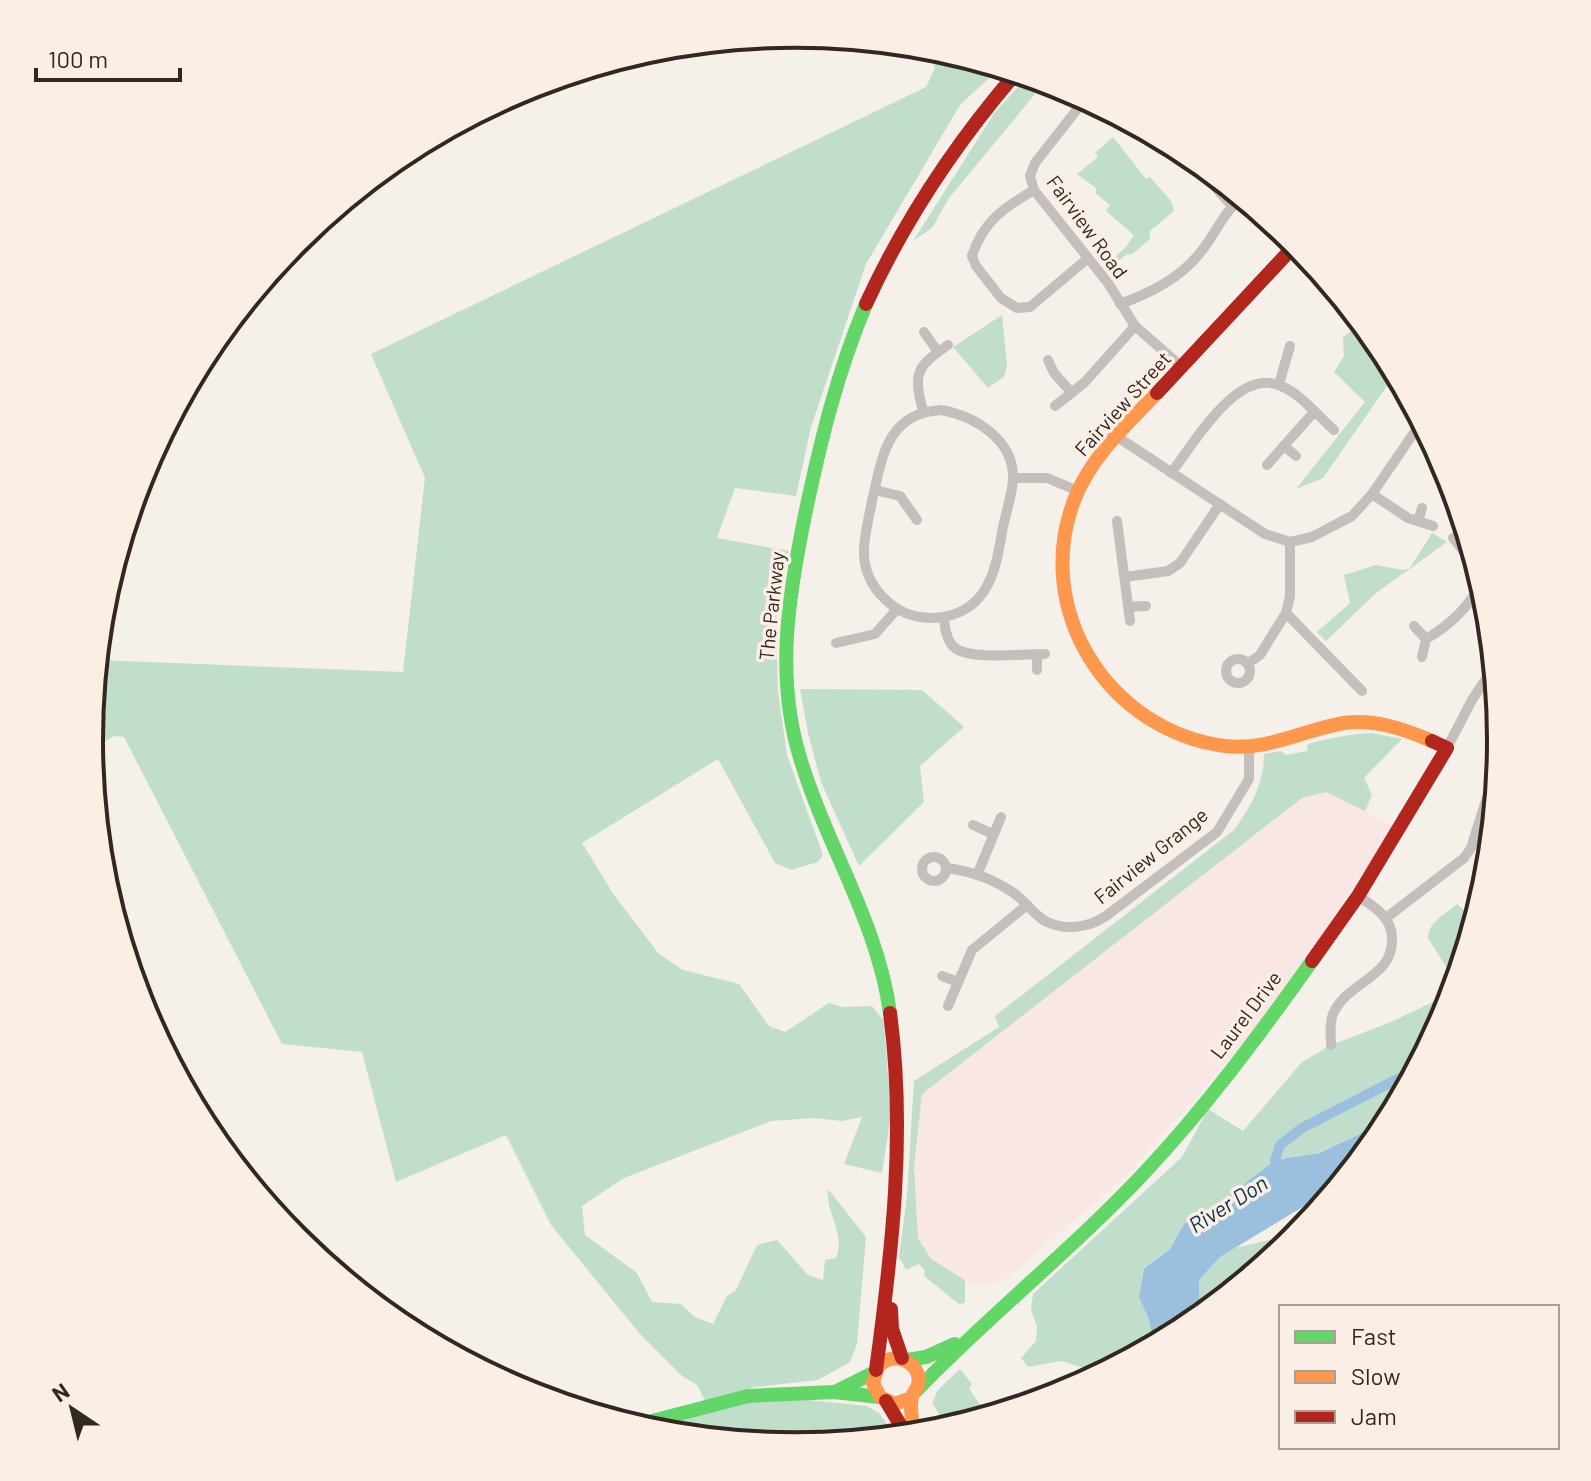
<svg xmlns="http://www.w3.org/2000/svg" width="1591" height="1481" viewBox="0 0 1591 1481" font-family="Barlow,sans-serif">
<rect width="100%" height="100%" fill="#f6f0ea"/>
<!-- commercial -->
<polygon fill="#f9e7e6" points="1326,791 1395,826 1267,1017 1124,1178 1007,1278 983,1287 959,1278 931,1259 918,1238 914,1167 922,1094 1302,798"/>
<!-- green -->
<g fill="#c0decb">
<path d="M927,47L1000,68L960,105L866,264L811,427L796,496L735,488L717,538L789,551L779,581L776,625L778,691L787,755L823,855L818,862L791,870L775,863L718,759L582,843L614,895L659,954L683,970L739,984L769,1026L785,1032L829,1003L843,1007L872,1006L884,1021L891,1116L882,1173L844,1164L862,1117L842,1121L814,1118L771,1121L624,1178L582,1206L585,1235L637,1273L652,1302L681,1304L695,1317L713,1324L727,1296L736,1290L757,1245L777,1240L808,1275L823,1280L825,1260L836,1258C846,1233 825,1213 828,1189L866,1237L857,1344L850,1362L818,1380L755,1387L705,1401L697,1385L682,1376L640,1334L551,1225L506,1135L396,1182L362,1052L282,1044L124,737L114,736L90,751L97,660L403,672L425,478L371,354L926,87L935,68Z"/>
<polygon points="591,68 389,165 403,153 526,88"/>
<polygon points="1028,76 1045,82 949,198 932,228 913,241 995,112"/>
<polygon points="1113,137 1146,179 1150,177 1171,201 1174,211 1150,231 1150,239 1131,255 1127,254 1112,266 1109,262 1125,248 1134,235 1106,211 1110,205 1095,193 1097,189 1077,174 1098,157 1095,153"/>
<polygon points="1002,315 1007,365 1004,377 988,388 953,347"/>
<polygon points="1361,325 1389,360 1396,373 1323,478 1296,489 1365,402 1334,372 1344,356 1343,337"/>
<polygon points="1432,533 1447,542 1376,593 1326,641 1317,632 1350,603 1344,575 1376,565 1403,570 1410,568"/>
<polygon points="800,689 922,690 964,727 920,766 924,802 859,866 821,782 808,733"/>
<path d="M1372,733L1402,739L1364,778L1372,795L1365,811L1326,792L1302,798L922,1094L914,1167L918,1238L931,1259L965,1280V1303L959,1304L924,1276L925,1271L919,1264L906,1270L899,1257L907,1196L914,1081L999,1027L995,1016L1234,830C1251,806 1264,784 1264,754L1281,751L1286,755L1307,751L1308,744C1330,738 1350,734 1372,733Z"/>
<path d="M1457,904L1472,917L1477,914L1455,988V981L1428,938C1428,922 1446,914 1457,904Z"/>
<polygon points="1454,992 1448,1011 1391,1119 1318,1153 1275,1160 1216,1206 1184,1224 1170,1249 1144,1267 1139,1298 1148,1317 1155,1346 1118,1365 1110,1362 1086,1369 1062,1361 1028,1367 1021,1358 1036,1341 1037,1326 1031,1310 1033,1294 1182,1157 1208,1109 1243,1131 1302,1062 1331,1045 1391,1022"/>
<polygon points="1342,1183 1295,1240 1200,1318 1199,1280 1220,1257 1234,1248 1279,1238 1306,1205"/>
<polygon points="960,1369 972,1384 969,1389 989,1417 929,1434 943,1421 932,1403 938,1390"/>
<polygon points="798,1399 867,1406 879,1413 896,1437 795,1447 657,1433 646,1430 748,1402"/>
</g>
<!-- water -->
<polygon fill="#9bc0de" points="1391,1119 1383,1133 1342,1183 1220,1257 1199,1280 1200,1318 1188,1328 1155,1346 1148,1317 1139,1298 1144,1268 1170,1249 1184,1224 1216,1206 1275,1160 1319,1153"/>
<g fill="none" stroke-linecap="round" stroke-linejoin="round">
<!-- canal -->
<polyline stroke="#9bc0de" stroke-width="10" points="1275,1160 1280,1145 1302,1128 1417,1069"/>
<!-- street -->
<g stroke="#c4bebd" stroke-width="10">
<polyline points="1086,98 1035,163 1030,176 1034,190 1108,283 1135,326 1182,367"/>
<polyline points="1182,150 1232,206"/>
<path d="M1034,190C1005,207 983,221 972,256L976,266L1001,298L1017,308L1030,307L1087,259"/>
<path d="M1120,304C1150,293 1179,279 1200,253C1215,235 1223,212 1242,198"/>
<polyline points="924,332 938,352"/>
<polyline points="1048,360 1054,373 1071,392"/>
<polyline points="1279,384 1290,346"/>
<polyline points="1055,406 1085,382 1135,326"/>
<path d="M941,410C975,416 1015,440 1013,480C1012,495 1006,512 1003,527C999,549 996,573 984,591C965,621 921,626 893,606C876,593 865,577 864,555C863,537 869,519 872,501C882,457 887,413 941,410Z"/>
<path d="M923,411C913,373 916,367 948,345"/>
<polyline points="1116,436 1265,534 1290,542 1312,537 1352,516 1372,494 1422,421"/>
<polyline points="1284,446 1296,456"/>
<polyline points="1267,465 1314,412"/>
<path d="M1171,473C1194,444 1237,366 1281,386C1301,394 1318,416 1334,430"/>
<polyline points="1013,478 1047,478 1078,491"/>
<polyline points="875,490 900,496 917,520"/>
<polyline points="1372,494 1408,518 1433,526"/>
<polyline points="1117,521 1130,621"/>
<polyline points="1418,521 1422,508"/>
<polyline points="1453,538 1465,553 1475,560"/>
<polyline points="1125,577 1168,571 1180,563 1220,504"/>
<polyline points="1128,607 1146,606"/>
<polyline points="1286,613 1362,691"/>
<path d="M944,619C945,630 947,642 955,648C970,660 1025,654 1045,654"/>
<polyline points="1414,626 1426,639"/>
<polyline points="836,643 875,634 897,609"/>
<polyline points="1037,654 1037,670"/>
<path d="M1422,657L1426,639C1450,625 1470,606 1482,581"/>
<circle cx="1238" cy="671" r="12"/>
<polyline points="1247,664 1260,655 1286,613 1290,596 1290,542"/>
<polyline points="1447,748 1472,700 1495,665"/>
<polyline points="973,825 993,834"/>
<circle cx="934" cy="869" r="12"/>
<path d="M947,868C969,871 993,879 1012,892C1024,899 1033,914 1045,921C1065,931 1088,928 1106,916L1217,832L1249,779V746"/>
<polyline points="977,875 1001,817"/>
<polyline points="1386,918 1464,858 1471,848 1501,753"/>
<polyline points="942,976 958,982"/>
<polyline points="948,1006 972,950 1027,905"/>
<path d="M1331,1045C1331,1035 1329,1024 1333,1014C1347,981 1394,978 1392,938C1392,917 1373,906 1358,896"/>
</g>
<!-- fast -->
<g stroke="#63d668" stroke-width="14">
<path d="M866,304C837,373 820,443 805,515C788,598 775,679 801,761C827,847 878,923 890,1013"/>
<polyline points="907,1360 926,1357 955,1344"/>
<path d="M916,1391C989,1315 1073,1249 1145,1172C1206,1107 1260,1034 1312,961"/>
<polyline points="835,1392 875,1372"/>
<polyline points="633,1426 748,1396 834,1392 880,1397"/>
</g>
<!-- slow -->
<g stroke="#ff974d" stroke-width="14">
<path d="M1157,393C1126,425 1092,456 1075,498C1031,609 1108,731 1225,746C1268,751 1303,730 1344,723C1375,719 1404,729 1432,741"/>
<path d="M911,1398L895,1404L880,1397L873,1383C876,1372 878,1361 891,1359C906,1356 922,1369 918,1385C917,1389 913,1392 912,1397C909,1407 913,1424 914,1435"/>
</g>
<!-- jam -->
<g stroke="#b3261e" stroke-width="14">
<path d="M866,304C905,219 955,144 1016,73"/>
<polyline points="1157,393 1297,243"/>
<polyline points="1312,961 1358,896 1447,748 1432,741"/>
<polyline points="891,1309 892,1329 902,1358"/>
<path d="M876,1370C892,1252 906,1132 890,1013"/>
<polyline points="886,1401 907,1436"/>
</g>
</g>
<g text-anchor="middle" stroke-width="7" stroke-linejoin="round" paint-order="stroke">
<!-- street labels -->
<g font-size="20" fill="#32281e" stroke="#fbefe5">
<text transform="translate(1087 227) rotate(54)" y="7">Fairview Road</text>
<text transform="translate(1123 404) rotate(-48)" y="7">Fairview Street</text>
<text transform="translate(772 606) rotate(-84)" y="7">The Parkway</text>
<text transform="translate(1151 856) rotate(-39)" y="7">Fairview Grange</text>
<text transform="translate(1246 1015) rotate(-53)" y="7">Laurel Drive</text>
</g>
<!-- water labels -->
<g font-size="22" font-style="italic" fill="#04314f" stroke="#fbefe5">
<text transform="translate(1228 1204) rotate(-32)" y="8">River Don</text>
</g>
</g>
<!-- crop -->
<path d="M0 0H1591V1481H0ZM103 740a692 692 0 1 1 1384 0a692 692 0 1 1-1384 0Z" fill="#fbefe5" fill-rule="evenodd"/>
<path fill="none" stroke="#32281e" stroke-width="4" d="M103 740a692 692 0 1 1 1384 0a692 692 0 1 1-1384 0Z"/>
<!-- legend -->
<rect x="1279" y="1305" width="280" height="144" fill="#fbefe5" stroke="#ab9f95" stroke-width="2"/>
<rect x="1295" y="1331" width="40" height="12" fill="#63d668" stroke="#ab9f95" stroke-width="2"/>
<text x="1351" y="1345" font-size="24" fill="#32281e">Fast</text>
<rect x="1295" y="1371" width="40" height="12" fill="#ff974d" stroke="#ab9f95" stroke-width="2"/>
<text x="1351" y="1385" font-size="24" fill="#32281e">Slow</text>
<rect x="1295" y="1411" width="40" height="12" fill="#b3261e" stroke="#ab9f95" stroke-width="2"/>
<text x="1351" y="1425" font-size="24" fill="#32281e">Jam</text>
<!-- north arrow -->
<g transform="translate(72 1409) rotate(325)" stroke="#fbefe5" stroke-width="6" paint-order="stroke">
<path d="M0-6L14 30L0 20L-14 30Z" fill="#32281e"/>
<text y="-12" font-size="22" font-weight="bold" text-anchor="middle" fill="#32281e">N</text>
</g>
<!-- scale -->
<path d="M36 68v12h144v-12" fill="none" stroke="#32281e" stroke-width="4"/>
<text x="48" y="68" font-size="24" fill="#32281e" stroke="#fbefe5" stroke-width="6" paint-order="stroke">100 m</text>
</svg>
